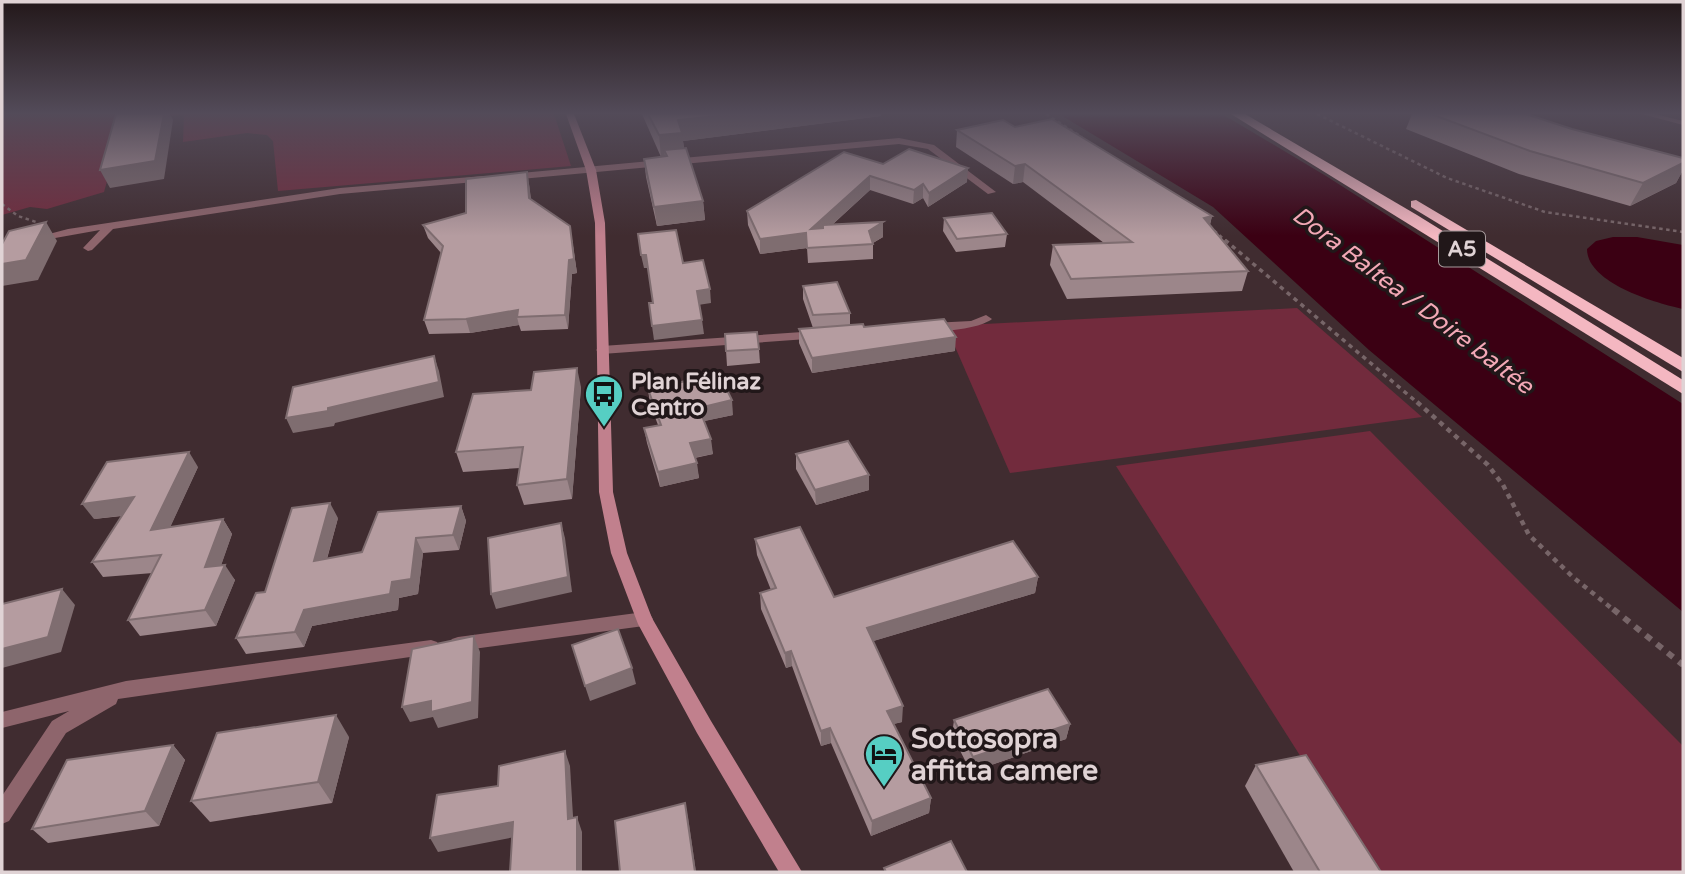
<svg xmlns="http://www.w3.org/2000/svg" width="1685" height="874" viewBox="0 0 1685 874" font-family="'Varela Round',sans-serif">
<rect width="100%" height="100%" fill="#402c30"/>
<!-- green -->
<g fill="#722b3d">
<polygon points="2,114 554,114 571,166 278,191 273,141 267,135 247,133 183,142 184,114 123,124 104,192 47,209 30,207 2,215"/>
<polygon points="1297,308 1422,417 1010,473 946,326"/>
<polygon points="1370,431 1683,746 1683,872 1374,872 1116,466"/>
</g>
<!-- water -->
<g fill="#3b0013">
<polygon points="1059,114 1222,114 1326,176 1683,404 1683,612 1369,350 1213,207"/>
<path d="M1613,237H1637L1683,245V309C1655,303 1587,283 1587,249L1596,241Z"/>
</g>
<g fill="none" stroke-linecap="round" stroke-linejoin="round">
<!-- path-far3 -->
<g stroke="#776568" stroke-width="2.5" stroke-dasharray="3.5 3.5" stroke-linecap="butt">
<polyline points="1046,114 1082,137"/>
<polyline points="1317,114 1447,178 1545,212 1683,232"/>
<polyline points="2,204 18,216 36,222"/>
<polyline points="1209,226 1227,242"/>
</g>
<!-- path-far2 -->
<polyline stroke="#776568" stroke-width="3.5" stroke-dasharray="4.5 4.5" stroke-linecap="butt" points="1225,240 1419,404"/>
<!-- path-far1 -->
<polyline stroke="#776568" stroke-width="4.5" stroke-dasharray="5 5" stroke-linecap="butt" points="1417,402 1488,465 1503,485 1529,535 1574,578 1615,611"/>
<!-- path -->
<polyline stroke="#776568" stroke-width="6" stroke-dasharray="7 7" stroke-linecap="butt" points="1613,609 1683,665"/>
<!-- service -->
<g fill="#8e656c" fill-rule="evenodd">
<polygon points="1642,114 1655,114 1683,121 1683,125"/>
<polygon points="899,138 934,145 996,192 988,194 928,149 899,144 510,180 505,177 510,174"/>
<polygon points="483,176 488,179 486,181 340,194 113,229 92,250 88,251 83,248 100,230 44,240 2,254 2,247 11,244 68,229 340,188"/>
<path d="M986,315L992,319C981,328 937,335 926,327L932,323L971,321Z"/>
<polygon points="817,331 821,332 823,335 821,338 602,354 596,350 602,346"/>
<polygon points="644,612 650,614 653,619 650,624 644,626 458,651 452,649 449,644 452,639 458,637"/>
<polygon points="431,640 437,642 440,647 437,652 431,654 118,699 116,704 66,733 9,821 2,824 2,796 52,721 69,711 2,728 2,712 126,681"/>
</g>
<!-- secondary -->
<polygon fill="#c1808d" fill-rule="evenodd" points="566,114 574,114 596,170 605,223 613,492 627,553 652,618 711,721 802,872 779,872 697,733 638,624 611,553 599,492 595,223 586,170"/>
<!-- motorway -->
<g fill="#f4b7c1" fill-rule="evenodd">
<polygon points="1231,114 1245,114 1417,215 1683,380 1683,394"/>
<polygon points="1416,200 1683,358 1683,372 1411,207 1411,201"/>
</g>
</g>
<!-- wall -->
<g fill="#9c868a">
<polygon points="642,114 881,114 881,116 683,141 684,148 703,201 705,220 657,226 646,177 644,159 661,157"/>
<polygon points="1412,114 1526,114 1572,129 1683,158 1683,170 1676,183 1630,206 1519,174 1406,129"/>
<polygon points="1015,127 1212,216 1210,225 1248,271 1242,291 1067,299 1050,265 1053,245 1104,243 1023,182 1013,184 956,147 957,130"/>
<polygon points="883,164 967,182 928,207 923,198 913,204 870,190 832,225 883,222 883,237 873,243 873,259 808,263 807,248 760,254 748,225 747,211"/>
<polygon points="529,184 531,199 572,239 577,273 572,274 568,329 521,331 519,325 470,333 429,334 424,320 441,253 428,238 423,225 466,213"/>
<polygon points="944,218 1007,234 1005,247 956,252 943,231"/>
<polygon points="803,286 850,313 850,325 864,327 955,351 812,373 799,343 799,329 813,328 803,299"/>
<polygon points="725,334 759,349 760,363 727,366"/>
<polygon points="581,387 572,499 524,505 517,485 520,468 463,472 456,452"/>
<polygon points="648,389 733,415 704,421 713,454 695,458 699,478 660,487 647,443 644,428 658,425 650,404"/>
<polygon points="796,454 869,475 869,490 816,505 796,469"/>
<polygon points="198,467 170,527 223,519 232,534 221,565 235,580 216,626 140,636 128,620 153,573 103,577 92,562 122,516 94,519"/>
<polygon points="461,506 466,521 459,550 423,553 418,594 399,598 398,610 312,626 304,647 246,654 236,638 265,592 338,518 327,559 362,552"/>
<polygon points="755,539 834,597 1038,577 1035,593 873,641 902,722 893,724 931,798 929,813 871,836 831,743 821,746 792,666 786,668 761,609 760,593 771,590 757,555"/>
<polygon points="954,720 1070,724 1066,739 971,772 952,735"/>
<polygon points="349,737 332,803 210,822 191,801"/>
<polygon points="173,745 185,760 159,826 48,843 32,829"/>
<polygon points="1256,765 1381,872 1294,872 1245,786"/>
</g>
<!-- shaded-wall -->
<g fill="#7f6d70">
<polygon points="164,114 170,114 173,120 164,179 110,188 100,170"/>
<polygon points="734,114 881,114 881,116 683,141 685,155 664,150 665,156 661,157 659,135 678,120"/>
<polygon points="1683,163 1683,170 1676,183 1630,206 1643,183"/>
<polygon points="1025,164 1023,182 1013,184 1015,166"/>
<polygon points="968,168 967,182 928,207 929,193"/>
<polygon points="527,172 529,184 532,210 529,198"/>
<polygon points="870,176 870,190 823,233 811,229"/>
<polygon points="923,184 923,198 913,204 914,190"/>
<polygon points="703,201 705,220 657,226 654,207"/>
<polygon points="1212,216 1207,235 1204,218"/>
<polygon points="46,222 57,241 38,280 2,286 2,264"/>
<polygon points="883,222 883,237 871,244 869,231"/>
<polygon points="570,226 577,273 572,274 568,329 565,315"/>
<polygon points="806,233 807,248 760,254 760,239"/>
<polygon points="641,255 646,255 648,268 644,268"/>
<polygon points="710,289 711,303 698,305 697,291"/>
<polygon points="518,310 517,317 519,325 470,333 466,319"/>
<polygon points="702,320 704,334 654,340 652,326"/>
<polygon points="956,337 955,351 812,373 812,358"/>
<polygon points="434,356 439,371 444,397 335,423 334,426 293,433 286,418 328,408"/>
<polygon points="577,368 581,387 572,499 567,479"/>
<polygon points="732,400 733,415 700,422 699,408"/>
<polygon points="711,439 713,454 692,458 690,443"/>
<polygon points="189,452 198,467 162,545 151,530"/>
<polygon points="697,463 699,478 660,487 658,472"/>
<polygon points="869,475 869,490 816,505 815,490"/>
<polygon points="134,497 144,513 94,519 82,504"/>
<polygon points="330,503 338,518 322,576 314,561"/>
<polygon points="461,506 466,521 459,550 453,535"/>
<polygon points="223,519 232,534 215,583 205,567"/>
<polygon points="561,523 565,538 572,592 496,609 491,594"/>
<polygon points="416,538 423,553 418,594 399,598 398,610 312,626 304,647 295,632 304,610 392,582"/>
<polygon points="225,565 235,580 216,626 205,610"/>
<polygon points="1038,577 1035,593 867,643 867,628"/>
<polygon points="62,589 75,605 61,652 2,668 2,649"/>
<polygon points="474,636 480,652 478,718 438,728 433,717 410,722 402,707 431,701"/>
<polygon points="791,651 792,666 786,668 785,653"/>
<polygon points="632,668 636,684 590,701 585,686"/>
<polygon points="903,706 902,722 886,726 887,711"/>
<polygon points="336,715 349,737 332,803 318,782"/>
<polygon points="1070,724 1066,739 971,772 973,757"/>
<polygon points="830,728 831,743 821,746 821,731"/>
<polygon points="173,745 185,760 159,826 145,811"/>
<polygon points="565,751 570,766 574,833 568,819"/>
<polygon points="931,798 929,813 871,836 872,821"/>
<polygon points="685,803 688,818 696,872 695,872"/>
<polygon points="577,817 582,832 582,872 577,872"/>
<polygon points="513,822 520,836 438,852 430,838"/>
</g>
<!-- building -->
<g fill="#b59ca0" stroke="#7f6d70" stroke-width="2">
<polygon points="116,114 164,114 155,161 100,170"/>
<polygon points="648,114 734,114 678,120 682,133 659,135"/>
<polygon points="1431,114 1526,114 1572,129 1683,158 1683,163 1643,183 1530,151"/>
<polygon points="1052,119 1212,216 1204,218 1248,271 1071,279 1053,245 1132,242 1025,164 1015,166 957,130 1003,120 1015,127"/>
<polygon points="686,148 703,201 654,207 644,159 667,156 664,150"/>
<polygon points="909,149 968,168 929,193 923,184 914,190 870,176 811,229 823,228 823,225 883,222 869,231 873,244 807,248 806,233 760,239 747,211 844,152 883,164"/>
<polygon points="527,172 529,198 570,226 574,259 569,260 565,315 517,317 518,310 466,319 424,320 443,246 423,225 466,213 466,179"/>
<polygon points="992,213 1007,234 957,239 944,218"/>
<polygon points="46,222 26,260 2,264 2,244 9,231"/>
<polygon points="676,230 683,263 703,260 710,289 697,291 702,320 652,326 649,303 653,303 646,255 641,255 638,234"/>
<polygon points="837,282 850,313 813,315 803,286"/>
<polygon points="944,319 956,337 812,358 799,329 863,324 864,327"/>
<polygon points="757,332 759,349 726,351 725,334"/>
<polygon points="434,356 439,382 328,408 328,411 286,418 293,387"/>
<polygon points="577,368 567,479 517,485 523,447 456,452 473,394 531,390 534,372"/>
<polygon points="719,374 732,400 699,408 711,439 690,443 697,463 658,472 644,428 661,425 648,389"/>
<polygon points="848,441 869,475 815,490 796,454"/>
<polygon points="189,452 151,530 223,519 205,567 225,565 205,610 128,620 161,555 92,562 134,497 82,504 107,462"/>
<polygon points="330,503 314,561 362,552 378,512 461,506 453,535 416,538 411,579 392,582 390,594 304,610 295,632 236,638 256,593 265,592 292,508"/>
<polygon points="561,523 568,577 491,594 488,538"/>
<polygon points="800,527 834,597 1013,541 1038,577 867,628 903,706 887,711 931,798 872,821 830,728 821,731 791,651 785,653 760,593 776,588 755,539"/>
<polygon points="62,589 48,637 2,649 2,604"/>
<polygon points="618,629 632,668 585,686 572,645"/>
<polygon points="474,636 472,702 431,712 431,701 402,707 412,649"/>
<polygon points="1048,689 1070,724 973,757 954,720"/>
<polygon points="336,715 318,782 191,801 217,733"/>
<polygon points="173,745 145,811 32,829 67,760"/>
<polygon points="565,751 568,819 577,817 577,872 510,872 513,822 430,838 437,795 498,786 499,766"/>
<polygon points="1306,755 1381,872 1320,872 1256,765"/>
<polygon points="685,803 695,872 620,872 615,821"/>
<polygon points="951,841 967,872 886,872 884,868"/>
</g>
<!-- sky -->
<linearGradient id="sky" x2="0" y2="1"><stop stop-color="#23181a"/><stop offset="0.48" stop-color="#534b59"/><stop offset="1" stop-color="#534b59" stop-opacity="0"/></linearGradient>
<rect width="1685" height="236" fill="url(#sky)"/>
<!-- icons -->
<defs>
<g id="bus-pin" transform="scale(2.0125)"><path d="M0 17L-7.5 6A9.5 9.5 0 1 1 7.5 6Z" fill="#56cec3" stroke="#211719"/><path d="M-5-6H5V4H4V6H2V4H-2V6H-4V4H-5ZM-3.5-4V0h7V-4ZM-3.5 1.2v1.5H-2V1.2ZM2 1.2v1.5H3.5V1.2Z" fill="#111"/></g>
<g id="hotel-pin" transform="scale(2.0125)"><path d="M0 17L-7.5 6A9.5 9.5 0 1 1 7.5 6Z" fill="#56cec3" stroke="#211719"/><path d="M-6-4.5h1.5V1H6V5H4.5V3h-9V5H-6ZM-4 0a1.8 1.8 0 1 1 3.6 0ZM.5 0V-2.5h3Q6-2.5 6 0Z" fill="#111"/></g>
</defs>
<g fill-rule="evenodd">
<use href="#bus-pin" x="604" y="394"/>
<use href="#hotel-pin" x="884" y="754"/>
</g>
<g text-anchor="middle" stroke-width="7" stroke-linejoin="round" paint-order="stroke">
<!-- shield labels -->
<rect fill="#211719" stroke="#a79b9d" stroke-width="2" x="1439" y="231.5" width="46" height="35" rx="5"/>
<g font-size="21" font-weight="bold" fill="#e0d3d5">
<text x="1462" y="256">A5</text>
</g>
<!-- poi labels -->
<g font-size="23" font-weight="bold" fill="#e0d3d5" stroke="#211719" text-anchor="start">
<text x="631" y="389">Plan Félinaz<tspan x="631" dy="26">Centro</tspan></text>
</g>
<!-- water labels -->
<g font-size="24" font-style="italic" fill="#f3a8b6" stroke="#211719">
<text transform="translate(1413 300) rotate(37)" y="8">Dora Baltea / Doire baltée</text>
</g>
<!-- near-poi labels -->
<g font-size="28" font-weight="bold" fill="#e0d3d5" stroke="#211719" text-anchor="start">
<text x="911" y="748">Sottosopra<tspan x="911" dy="32">affitta camere</tspan></text>
</g>
</g>
<!-- border -->
<rect width="1685" height="874" fill="none" stroke="#e0d3d5" stroke-width="7"/>
</svg>
